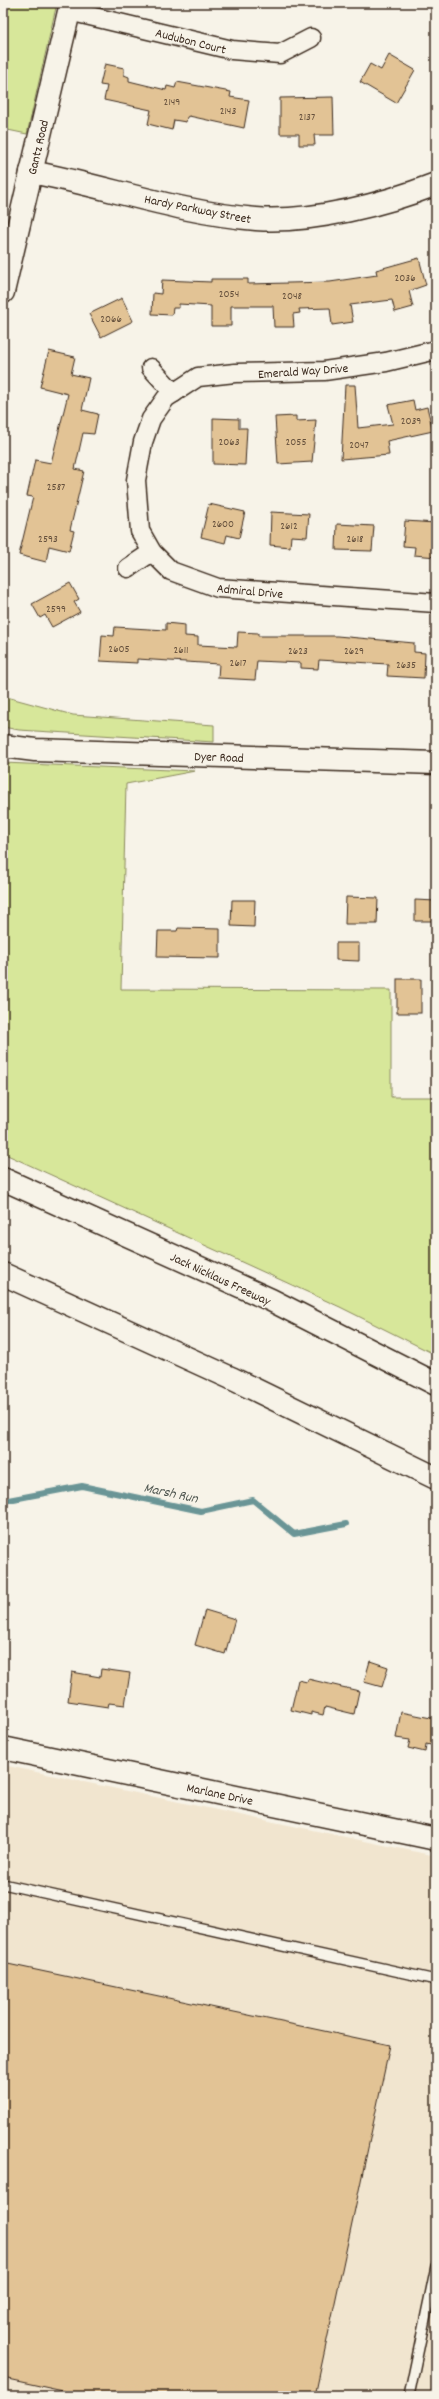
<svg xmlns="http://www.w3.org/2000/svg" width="439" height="2399" viewBox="0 0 439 2399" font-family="Dekko,sans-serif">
<rect width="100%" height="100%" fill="#f7f3e8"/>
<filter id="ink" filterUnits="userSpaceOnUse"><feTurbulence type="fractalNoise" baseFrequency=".025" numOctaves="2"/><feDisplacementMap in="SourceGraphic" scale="8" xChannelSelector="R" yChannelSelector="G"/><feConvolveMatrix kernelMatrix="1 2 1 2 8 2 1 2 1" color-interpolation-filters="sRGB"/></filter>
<g filter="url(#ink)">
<!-- built -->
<polygon fill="#f1e5cf" points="3,1765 436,1856 436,2396 3,2396"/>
<!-- green -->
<g fill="#d7e79a" stroke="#89885c">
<polygon points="3,3 57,3 27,134 3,129"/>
<polygon points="3,696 73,715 214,725 214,742 19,730 3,727"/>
<polygon points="3,763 195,771 126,784 121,989 391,990 391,1097 436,1097 436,1355 340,1307 3,1153"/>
</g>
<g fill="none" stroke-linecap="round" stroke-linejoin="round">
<!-- stream -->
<polyline stroke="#6b9596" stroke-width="6" points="3,1501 82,1486 201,1511 253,1500 294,1534 346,1524"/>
</g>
<!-- building -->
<g fill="#e2c395" stroke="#3b2a1e">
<polygon points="389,55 415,70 396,103 360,82 370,64 381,70"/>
<polygon points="105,64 124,68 124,75 129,77 129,81 137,83 166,90 167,86 175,88 177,82 231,92 230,97 249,100 244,128 189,116 187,117 186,122 174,120 172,130 148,124 151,110 104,100 107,86 100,85"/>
<polygon points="333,97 334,135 314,135 315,145 299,145 299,134 280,134 280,98"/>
<polygon points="419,258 426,285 409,291 413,307 395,312 392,300 350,305 353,322 332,325 330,308 299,309 300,313 293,314 294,327 274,327 273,306 231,306 231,326 211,326 211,306 179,304 179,308 173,308 172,315 152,314 153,293 161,294 162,280 211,282 211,279 248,279 248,284 330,282 377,275 376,270"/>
<polygon points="122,298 133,321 101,337 89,314"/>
<polygon points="49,351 75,357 71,374 89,378 82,410 98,414 94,434 83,433 75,469 84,471 70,530 74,531 69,551 49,546 46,562 19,555 33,497 27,496 35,460 51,463 68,394 40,387"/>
<polygon points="345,385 355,385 358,428 393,424 388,405 413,400 415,410 427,407 433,431 387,441 389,455 341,459"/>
<polygon points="296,416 296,421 316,420 312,462 278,464 275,417"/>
<polygon points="213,418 239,419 239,428 247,428 245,465 213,464"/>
<polygon points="209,504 245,512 239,538 227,535 225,543 201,537"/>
<polygon points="271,512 309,514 307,537 291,536 290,547 270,545"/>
<polygon points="405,521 436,523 436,557 414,555 415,547 403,546"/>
<polygon points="337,524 374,526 372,551 336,550"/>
<polygon points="70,583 79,599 74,602 80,612 52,627 45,615 40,618 32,604"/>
<polygon points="166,623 185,625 185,636 198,637 198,645 237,647 238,632 258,633 258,636 337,636 414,643 414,652 425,653 424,678 387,676 388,664 319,660 318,669 301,668 301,663 257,661 255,680 218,678 219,664 137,659 137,663 100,661 102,635 114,636 115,627 166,630"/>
<polygon points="346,897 378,898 377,924 345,924"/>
<polygon points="232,900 255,900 254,927 231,926"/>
<polygon points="415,900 436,901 436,921 415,921"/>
<polygon points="178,928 220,929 220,958 157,957 158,931 177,931"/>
<polygon points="336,943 359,943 359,961 336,960"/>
<rect x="397" y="979" width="24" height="34"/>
<polygon points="205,1610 235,1619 225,1654 195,1645"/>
<polygon points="370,1661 388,1667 382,1687 364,1682"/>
<polygon points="101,1669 130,1673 125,1705 109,1703 108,1707 68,1701 72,1672 100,1677"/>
<polygon points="308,1679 359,1691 354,1714 325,1707 323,1715 311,1712 311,1715 291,1710 298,1680 307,1682"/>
<polygon points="401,1712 436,1719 436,1746 426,1744 425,1752 408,1748 410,1740 396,1738"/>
<polygon points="3,1963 390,2045 315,2396 86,2396 3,2378"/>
</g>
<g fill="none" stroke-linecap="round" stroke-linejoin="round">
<!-- lane casing -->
<g stroke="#3b2a1e" stroke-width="12">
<g id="lane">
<polyline points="3,1884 436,1980"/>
<polyline points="409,2396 436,2266"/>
</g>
</g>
<!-- street casing -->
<g stroke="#3b2a1e" stroke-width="21">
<g id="street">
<polyline points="69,11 232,50 280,54 311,38"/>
<polyline points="436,350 386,362 324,371 235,373 198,377 166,398 151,419 143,442 136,480 140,531 152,552 171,571 218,588 436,603"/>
<polyline points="151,368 174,393"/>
<polyline points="128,568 152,552"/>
</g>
</g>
<!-- secondary casing -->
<g stroke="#3b2a1e" stroke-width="25">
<g id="secondary">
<path d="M31,172C106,186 179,213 256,219C312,223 385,204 436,184"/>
<polyline points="3,292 71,3"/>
<polyline points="3,746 35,750 436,763"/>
<polyline points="3,1748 436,1839"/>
</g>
</g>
<!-- highway casing -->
<g stroke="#3b2a1e" stroke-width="25">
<g id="highway">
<polyline points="3,1179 271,1300 436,1384"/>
<polyline points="3,1274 231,1378 436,1478"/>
</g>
</g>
<!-- lane -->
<use href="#lane" stroke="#f7f3e8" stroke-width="9"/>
<!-- street -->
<use href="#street" stroke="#f7f3e8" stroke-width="18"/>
<!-- secondary -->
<use href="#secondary" stroke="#f7f3e8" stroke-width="22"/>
<!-- highway -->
<use href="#highway" stroke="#f7f3e8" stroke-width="22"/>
</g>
</g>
<g text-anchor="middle" stroke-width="3" stroke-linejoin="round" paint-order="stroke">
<!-- number labels -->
<g font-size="11" fill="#65503c">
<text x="172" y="105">2149</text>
<text x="228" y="114">2143</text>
<text x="307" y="120">2137</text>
<text x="405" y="281">2036</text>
<text x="229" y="297">2054</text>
<text x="292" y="299">2048</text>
<text x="111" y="322">2066</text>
<text x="411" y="424">2039</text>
<text x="229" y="445">2063</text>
<text x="296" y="445">2055</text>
<text x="359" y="448">2047</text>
<text x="56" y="490">2587</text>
<text x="223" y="527">2600</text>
<text x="289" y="529">2612</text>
<text x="48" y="542">2593</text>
<text x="355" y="542">2618</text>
<text x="56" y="612">2599</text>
<text x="119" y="652">2605</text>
<text x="181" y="653">2611</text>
<text x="298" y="654">2623</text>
<text x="354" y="654">2629</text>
<text x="238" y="666">2617</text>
<text x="406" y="668">2635</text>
</g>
<!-- street labels -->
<g font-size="13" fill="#3b2a1e" stroke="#f7f3e8">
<text transform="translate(191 40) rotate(14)" y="5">Audubon Court</text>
<text transform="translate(37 147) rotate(-77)" y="5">Gantz Road</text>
<text transform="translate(198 208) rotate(11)" y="5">Hardy Parkway Street</text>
<text transform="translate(303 370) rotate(-4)" y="5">Emerald Way Drive</text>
<text transform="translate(250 590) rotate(5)" y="5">Admiral Drive</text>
<text transform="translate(219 756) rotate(2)" y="5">Dyer Road</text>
<text transform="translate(221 1278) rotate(25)" y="5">Jack Nicklaus Freeway</text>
<text transform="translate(220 1793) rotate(12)" y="5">Marlane Drive</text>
</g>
<!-- water labels -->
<g font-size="14" font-style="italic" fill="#4f5650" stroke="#f7f3e8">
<text transform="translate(171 1492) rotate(12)" y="5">Marsh Run</text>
</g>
</g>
<!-- margin -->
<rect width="439" height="2399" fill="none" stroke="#f7f3e8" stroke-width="16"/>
<rect x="8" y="8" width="423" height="2383" fill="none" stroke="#3b2a1e" stroke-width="1.5" filter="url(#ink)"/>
</svg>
